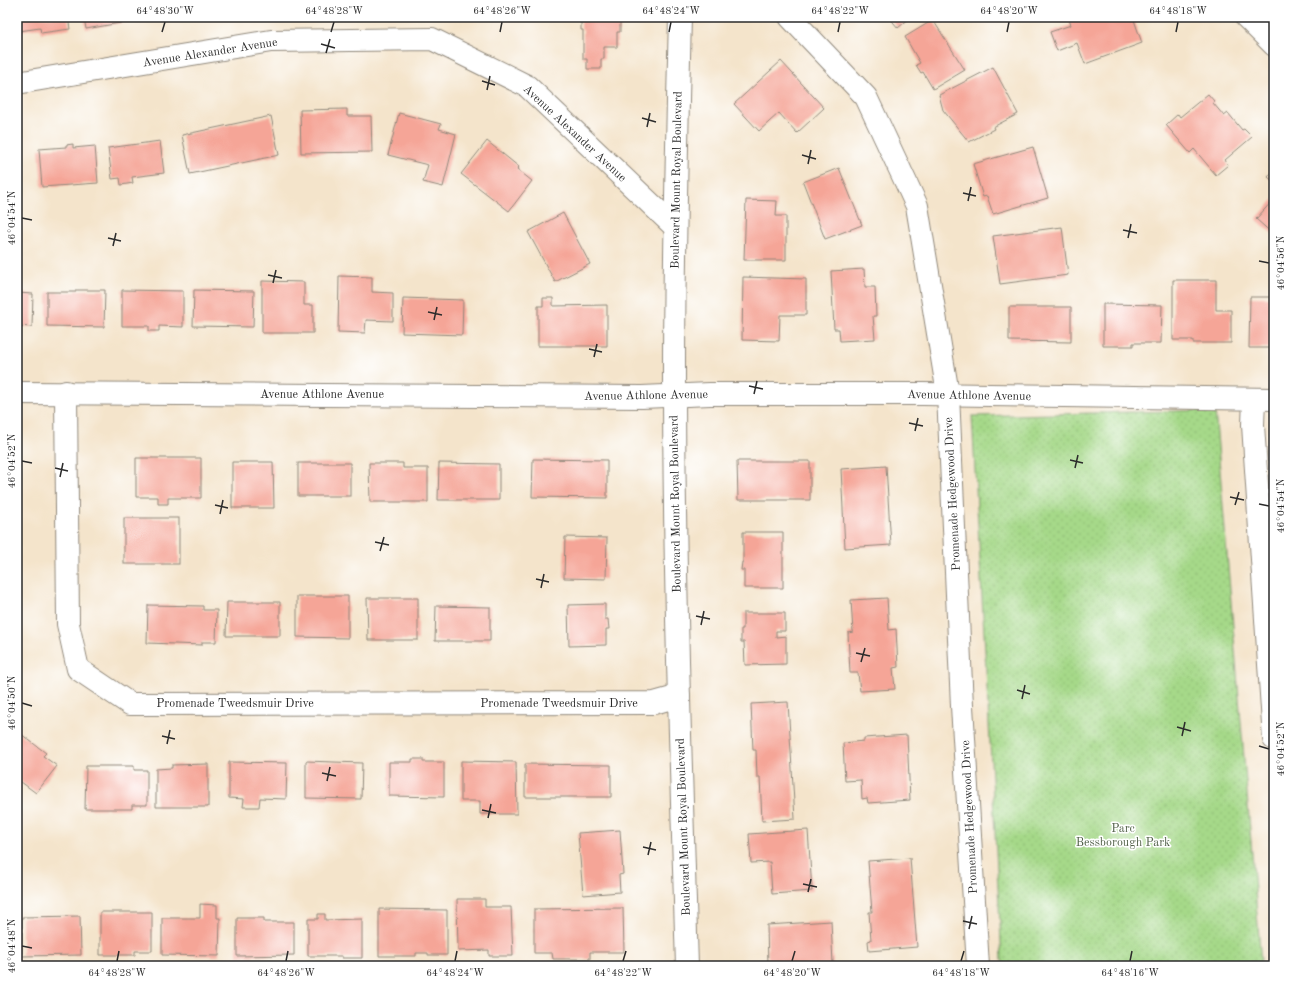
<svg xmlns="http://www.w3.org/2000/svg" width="1291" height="983" viewBox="0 0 1291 983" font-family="'Old Standard TT',serif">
<defs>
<pattern id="park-dots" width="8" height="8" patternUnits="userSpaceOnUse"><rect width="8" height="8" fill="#a6d989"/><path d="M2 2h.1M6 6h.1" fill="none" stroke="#8fba76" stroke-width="1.8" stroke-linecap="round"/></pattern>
</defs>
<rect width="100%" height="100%" fill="#fff"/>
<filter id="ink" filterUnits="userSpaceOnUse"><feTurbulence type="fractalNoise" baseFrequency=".025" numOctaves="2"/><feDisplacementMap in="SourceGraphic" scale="8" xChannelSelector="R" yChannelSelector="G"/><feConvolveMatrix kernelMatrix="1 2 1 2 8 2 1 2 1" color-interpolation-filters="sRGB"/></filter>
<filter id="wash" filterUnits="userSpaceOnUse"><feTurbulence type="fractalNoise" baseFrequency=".012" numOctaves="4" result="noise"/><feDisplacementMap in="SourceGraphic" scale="16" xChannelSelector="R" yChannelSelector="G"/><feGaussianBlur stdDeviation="0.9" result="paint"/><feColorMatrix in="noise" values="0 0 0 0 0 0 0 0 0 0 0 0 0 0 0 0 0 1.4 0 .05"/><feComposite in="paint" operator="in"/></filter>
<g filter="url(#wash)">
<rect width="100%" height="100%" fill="#f4e4cb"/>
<!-- park -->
<polygon fill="url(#park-dots)" stroke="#68825a" points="1215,410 1261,961 1192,966 1004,966 1002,960 972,416"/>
<g id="blocks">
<!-- building -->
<g fill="#f5a597">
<polygon points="17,17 68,17 70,29 41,33 40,28 19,31"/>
<polygon points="84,17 142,17 143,19 86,29"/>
<polygon points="584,17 620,17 620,32 617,32 617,47 604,47 604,59 601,59 601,69 587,69 587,59 583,59 583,30 581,30 581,20 584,20"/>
<polygon points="889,17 911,17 898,28"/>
<polygon points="1068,17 1133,17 1142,43 1085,64 1077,43 1057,51 1050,32 1071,25"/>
<polygon points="933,20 965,70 933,89 923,72 921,73 916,65 920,63 905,37"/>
<polygon points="781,61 824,108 797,133 779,113 759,131 734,104"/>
<polygon points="993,67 1018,114 993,127 994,129 969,142 943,110 939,95"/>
<polygon points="1208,94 1214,101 1213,103 1224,116 1228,113 1242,130 1244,129 1252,137 1225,160 1228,165 1216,175 1194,149 1190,153 1166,125 1178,114 1180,117"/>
<polygon points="347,109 347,116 371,116 372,152 301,153 300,110"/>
<polygon points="399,113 441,124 439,129 456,134 443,187 423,182 428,165 388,155"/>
<polygon points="271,116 279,155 190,174 182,135"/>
<polygon points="160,141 164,173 132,177 133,183 121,185 120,178 112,179 108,148"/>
<polygon points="487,141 519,167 517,169 532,181 509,211 461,174"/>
<polygon points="73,144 73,148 95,146 98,183 42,187 39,149 66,147 66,145"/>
<polygon points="1033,147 1048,198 993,214 987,196 983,197 973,164"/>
<polygon points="17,148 19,148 21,187 17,187"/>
<polygon points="839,168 862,225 825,239 803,182"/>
<polygon points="1274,170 1274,182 1268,177"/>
<polygon points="1274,199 1274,235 1256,219"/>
<polygon points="746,200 777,201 776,216 786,216 786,260 744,260"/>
<polygon points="563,213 590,264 555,282 528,232"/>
<polygon points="1062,227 1068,275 1000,284 993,236"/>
<polygon points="864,269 865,287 875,287 876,316 873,316 875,339 840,341 839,329 834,329 831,271"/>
<polygon points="339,276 372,277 372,292 393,293 393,321 366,320 365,333 338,332"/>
<polygon points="743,277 806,279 806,315 780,315 779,341 742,340"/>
<polygon points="1272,279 1274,279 1274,348 1249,348 1250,297 1272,297"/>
<polygon points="1173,280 1216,280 1216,310 1231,310 1231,343 1193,343 1193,340 1173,340"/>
<polygon points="262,281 304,282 304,305 313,305 313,333 262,333"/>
<polygon points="76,290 105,290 104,327 47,326 47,292 76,292"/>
<polygon points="122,290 183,291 183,327 159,326 159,331 149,331 149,326 122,326"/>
<polygon points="194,290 254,291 253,327 193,326"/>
<polygon points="17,293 33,294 32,327 17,326"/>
<polygon points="403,298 463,300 462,335 402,333"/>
<polygon points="543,298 553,298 553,306 607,305 607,346 538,346 538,306 543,306"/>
<polygon points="1103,304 1162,305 1161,343 1133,343 1133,346 1103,346"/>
<polygon points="1009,307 1071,307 1071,342 1009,341"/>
<polygon points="136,458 201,458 201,498 168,498 168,504 158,504 158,497 136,497"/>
<polygon points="533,459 607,460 607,498 532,497"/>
<polygon points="737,461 810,461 810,500 738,500"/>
<polygon points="232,462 273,462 274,508 232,508"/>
<rect x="298" y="463" width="52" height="33"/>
<polygon points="369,463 403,463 403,468 428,468 428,502 370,502"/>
<polygon points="439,463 499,464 499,500 438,500"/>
<polygon points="886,466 891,545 845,548 841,469"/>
<rect x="124" y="518" width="55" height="46"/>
<polygon points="743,532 783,532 783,588 744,588 744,570 741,570 742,562 743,562"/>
<polygon points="565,537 607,538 606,579 564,578"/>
<polygon points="297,596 348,596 348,638 297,637"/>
<polygon points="367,598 418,598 418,640 368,640"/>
<polygon points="887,598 889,630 896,629 898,667 893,668 895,689 860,691 858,673 850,673 848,633 853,632 851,600"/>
<polygon points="227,602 280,602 280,636 226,636"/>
<polygon points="605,604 605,619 608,619 609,629 606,629 606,645 569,646 568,605"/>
<polygon points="148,605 203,606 203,610 217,610 216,642 202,642 202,645 147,643"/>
<polygon points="436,606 490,607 490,641 435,641"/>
<polygon points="743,613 785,613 785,631 776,631 776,637 786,636 786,664 745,665 744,642 741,642 741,629 743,629"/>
<polygon points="788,702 795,819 762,821 760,777 757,777 756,750 753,750 751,704"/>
<polygon points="17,731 46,753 43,756 57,766 36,793 17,779"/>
<polygon points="907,735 910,800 868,803 867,798 862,799 861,780 845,781 843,743 864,741 864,738"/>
<polygon points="412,759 423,759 423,762 444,762 444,797 389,796 389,762 412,762"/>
<polygon points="306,761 362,763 361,799 306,798"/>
<polygon points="461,761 516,762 517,814 480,814 480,801 461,801"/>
<polygon points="229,762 287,763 286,799 260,798 259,807 243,807 244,799 229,798"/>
<polygon points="208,764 208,807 156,807 156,769 172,768 172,765"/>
<polygon points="525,764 611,765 611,797 525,797"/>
<polygon points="86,766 134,766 134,770 147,770 147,805 132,805 132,809 85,809"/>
<polygon points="620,830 623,874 619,875 620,892 583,895 578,833"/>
<polygon points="808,830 812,891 772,894 770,862 751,863 749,834"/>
<polygon points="910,858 917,947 869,951 868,941 871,940 869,912 872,912 868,861"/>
<polygon points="457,899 485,899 485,907 511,907 513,956 489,956 489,950 458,951"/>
<polygon points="200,904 217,905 217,918 220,918 219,956 162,955 162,918 200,918"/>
<polygon points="623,908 624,952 590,952 590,959 553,959 552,953 534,953 534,909"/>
<polygon points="379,909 447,910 447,955 428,955 428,953 416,953 416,956 379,956"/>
<polygon points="100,912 152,912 152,951 135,951 135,955 100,955"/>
<polygon points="318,914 325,914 325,920 362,919 362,958 342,958 342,956 308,956 308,919 318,919"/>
<polygon points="80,916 81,955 22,956 22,917"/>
<polygon points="237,918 264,918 264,922 294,922 294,955 237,956"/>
<polygon points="831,921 833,964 768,966 767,925"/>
</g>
</g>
</g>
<g filter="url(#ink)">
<use href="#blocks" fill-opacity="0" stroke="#90887b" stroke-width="1"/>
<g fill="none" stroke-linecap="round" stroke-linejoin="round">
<!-- street casing -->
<g stroke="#90887b" stroke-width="24">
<g id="street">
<path d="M680,17C677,136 674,255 674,375C674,572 681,769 687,966"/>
<polyline points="790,17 866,97 917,206 948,394 962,706 978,966"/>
<polyline points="1246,17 1274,45"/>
<polyline points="17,83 271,41 432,39 527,86 674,226"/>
<polyline points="66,392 68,624 78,669 130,704 654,703 679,696"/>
<polyline points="17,393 642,397 710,394 923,394 1274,399"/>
<polyline points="1254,399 1253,425 1274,739"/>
</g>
</g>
<!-- street -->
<use href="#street" stroke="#fff" stroke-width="22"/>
</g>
</g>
<!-- ticks -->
<path fill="none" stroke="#2b2b2b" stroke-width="1.5" d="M162,32L165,22M331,32L334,22M500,32L502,22M669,32L671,22M838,32L840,22M1007,32L1009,22M1176,32L1178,22M321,44L335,48M326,53L330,39M482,81L495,85M487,90L490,76M642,118L656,122M647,127L650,113M802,155L816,159M808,164L811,150M963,193L976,196M968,201L971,187M22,218L32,220M1123,230L1137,233M108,238L121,241M1128,238L1131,224M113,246L116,233M1259,261L1269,263M268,275L282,278M273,283L276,270M428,312L442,315M434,320L437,307M589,349L602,352M594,357L597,344M749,386L763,389M754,394L757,381M909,423L923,426M915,431L918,418M1070,460L1083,463M22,461L32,463M55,468L68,471M1075,468L1078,455M60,477L63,463M1230,497L1244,500M1259,504L1269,506M215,505L228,508M1235,505L1239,492M220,514L223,500M375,542L389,545M380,551L384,537M536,579L549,582M541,588L544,574M696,616L710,619M701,625L704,611M856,653L870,656M861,662L865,648M1017,690L1030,694M1022,699L1025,685M22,703L32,706M1177,727L1191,731M162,736L175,739M1182,736L1185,722M167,744L170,730M1259,746L1269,749M322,773L336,776M327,781L330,767M482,810L496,813M488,818L491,804M643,847L656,850M648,855L651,842M803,884L817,887M808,892L811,879M963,921L977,924M969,929L972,916M22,946L32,948M117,961L119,951M286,961L288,951M455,961L457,951M623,961L626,951M792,961L795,951M961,961L964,951M1130,961L1132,951"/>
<g text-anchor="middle" stroke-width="3" stroke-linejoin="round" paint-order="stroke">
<!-- street labels -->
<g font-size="12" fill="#2b2b2b" stroke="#fff">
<text transform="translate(210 52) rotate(-9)" y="4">Avenue Alexander Avenue</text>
<text transform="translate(575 133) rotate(43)" y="4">Avenue Alexander Avenue</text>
<text transform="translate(676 180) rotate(-89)" y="4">Boulevard Mount Royal Boulevard</text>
<text x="322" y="398">Avenue Athlone Avenue</text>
<text transform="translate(646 395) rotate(-1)" y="4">Avenue Athlone Avenue</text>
<text transform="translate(969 395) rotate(1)" y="4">Avenue Athlone Avenue</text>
<text transform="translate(952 494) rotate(-93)" y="4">Promenade Hedgewood Drive</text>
<text transform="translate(675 504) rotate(-91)" y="4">Boulevard Mount Royal Boulevard</text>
<text x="235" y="707">Promenade Tweedsmuir Drive</text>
<text x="559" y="707">Promenade Tweedsmuir Drive</text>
<text transform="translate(969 817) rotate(-93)" y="4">Promenade Hedgewood Drive</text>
<text transform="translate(683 827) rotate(-92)" y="4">Boulevard Mount Royal Boulevard</text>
</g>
<!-- park labels -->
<g font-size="12" fill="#505f47" stroke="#fff">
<text x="1123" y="832">Parc<tspan x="1123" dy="14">Bessborough Park</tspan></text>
</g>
</g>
<!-- margin -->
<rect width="1291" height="983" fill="none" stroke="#fff" stroke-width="44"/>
<rect x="22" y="22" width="1247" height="939" fill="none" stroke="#2b2b2b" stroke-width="1.5"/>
<g font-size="10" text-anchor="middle" fill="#2b2b2b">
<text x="165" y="14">64°48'30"W</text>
<text x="334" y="14">64°48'28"W</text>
<text x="502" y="14">64°48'26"W</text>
<text x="671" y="14">64°48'24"W</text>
<text x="840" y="14">64°48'22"W</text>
<text x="1009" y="14">64°48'20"W</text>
<text x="1178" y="14">64°48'18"W</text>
<text transform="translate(11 218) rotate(-90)" y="4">46°04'54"N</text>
<text transform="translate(1280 263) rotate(-90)" y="4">46°04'56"N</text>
<text transform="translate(11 461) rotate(-90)" y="4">46°04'52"N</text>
<text transform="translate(1280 506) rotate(-90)" y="4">46°04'54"N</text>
<text transform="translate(11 703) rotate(-90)" y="4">46°04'50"N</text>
<text transform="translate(1280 749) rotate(-90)" y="4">46°04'52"N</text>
<text transform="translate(11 946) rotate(-90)" y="4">46°04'48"N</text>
<text x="117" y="976">64°48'28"W</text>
<text x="286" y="976">64°48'26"W</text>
<text x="455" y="976">64°48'24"W</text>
<text x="623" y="976">64°48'22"W</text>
<text x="792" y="976">64°48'20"W</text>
<text x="961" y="976">64°48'18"W</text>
<text x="1130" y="976">64°48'16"W</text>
</g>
</svg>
